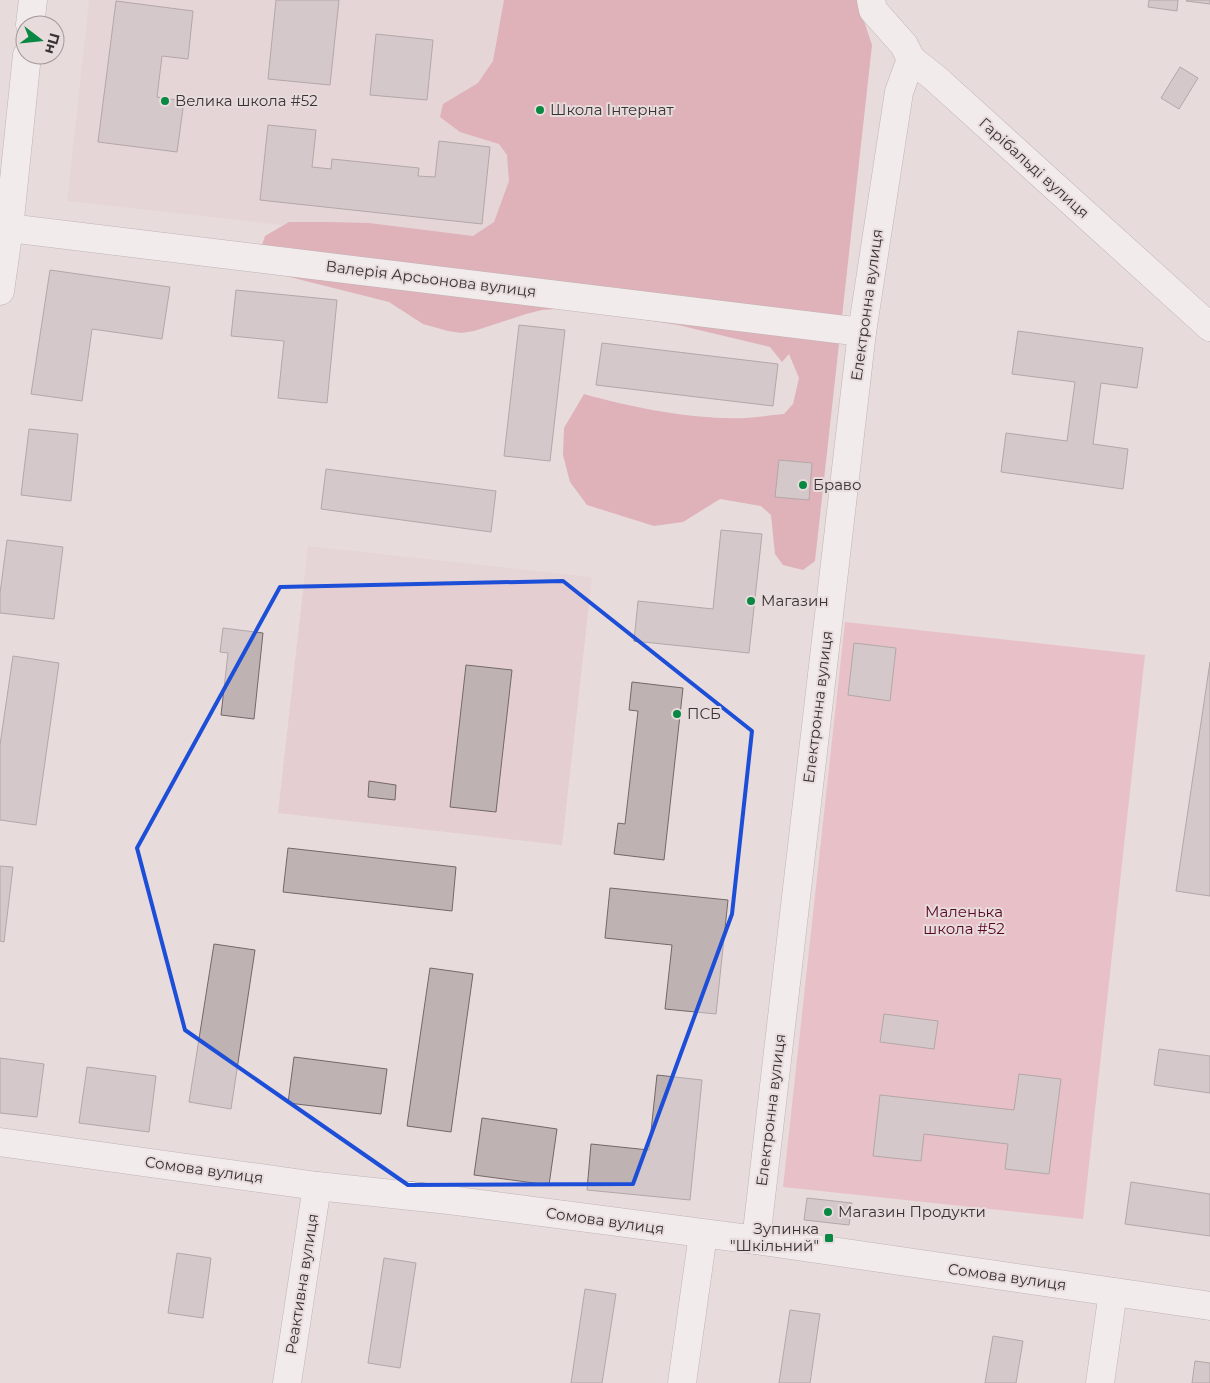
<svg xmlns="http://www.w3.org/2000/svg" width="1210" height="1383" viewBox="0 0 1210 1383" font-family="Montserrat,sans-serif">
<rect width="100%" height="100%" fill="#e8dbdc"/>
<!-- built -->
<g fill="#e4ced1">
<polygon points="89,0 841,0 810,284 67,201"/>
<polygon points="308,546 592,577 562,845 278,813"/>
</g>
<!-- green -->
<polygon fill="#e9a1ad" points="845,622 1145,655 1083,1219 783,1187"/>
<!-- forest -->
<path fill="#d57f8f" d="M504,0H857L872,45L815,561L803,570L783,565L775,554L771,515L761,506L720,499L683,522L654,526L587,505L570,482L563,455L564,428L584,394C633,408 695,420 746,418C759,417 772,415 784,414L793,404L799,378L789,354L782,362L770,347L678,325L569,308L542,310L526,314L474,331L461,333L448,331L423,324L389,302L270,272L261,248L265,236L289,222H328L369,223L473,236L494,222L509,181L507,155L499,144L460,132L440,117L443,104L478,83L493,61Z"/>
<!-- building -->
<g fill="#beb2b3" stroke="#736869">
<polygon points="276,0 339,0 330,85 268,79"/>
<polygon points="1149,0 1178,0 1177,11 1148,7"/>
<polygon points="1187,0 1210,0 1210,4 1186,1"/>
<polygon points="116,1 193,11 188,59 162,56 157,97 184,101 177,152 98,142"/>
<polygon points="376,34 433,40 427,100 370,95"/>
<polygon points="1180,67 1198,78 1179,109 1161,98"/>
<polygon points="268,125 316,130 312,167 331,169 332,159 419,168 418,176 435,177 439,141 490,147 482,224 260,200"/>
<polygon points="50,270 170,287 162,339 92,329 82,401 31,394"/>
<polygon points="236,290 337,300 327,403 278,398 284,341 231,336"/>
<polygon points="519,325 565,330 550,461 504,456"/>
<polygon points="1018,331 1143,348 1137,388 1101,383 1093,444 1128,449 1123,489 1001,472 1006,433 1067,441 1075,382 1012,374"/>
<polygon points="602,343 778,364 773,406 596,385"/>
<polygon points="29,429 78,434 71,501 21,495"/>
<polygon points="779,460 812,463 809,500 775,497"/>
<polygon points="326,469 496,491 491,532 321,509"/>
<polygon points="721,530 762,534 749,653 634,641 638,601 713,609"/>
<polygon points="7,540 63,547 54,619 0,613 0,593"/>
<polygon points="223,628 263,633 254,719 221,715 228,653 220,652"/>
<polygon points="854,643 896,648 890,701 848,695"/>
<polygon points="13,656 59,663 36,825 0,820 0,745"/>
<polygon points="1210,662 1210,896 1176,891"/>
<polygon points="466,665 512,670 496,812 450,807"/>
<polygon points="632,682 683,688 664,860 614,854 618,823 625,824 638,711 629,710"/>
<polygon points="369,781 396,785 395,800 368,797"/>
<polygon points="288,848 456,867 452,911 283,892"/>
<polygon points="0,866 13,867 4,942 0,941"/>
<polygon points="610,888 728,900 716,1014 665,1009 672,945 605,938"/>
<polygon points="214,944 255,950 231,1109 189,1102"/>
<polygon points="430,968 473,974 451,1132 407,1126"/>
<polygon points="884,1014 938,1021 934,1049 880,1042"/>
<polygon points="1159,1049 1210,1056 1210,1093 1154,1085"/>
<polygon points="294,1057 387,1069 381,1114 288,1103"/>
<polygon points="0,1058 44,1064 37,1117 0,1113"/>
<polygon points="87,1067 156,1076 149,1132 79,1123"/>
<polygon points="1019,1074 1061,1079 1049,1174 1005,1169 1008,1144 924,1134 921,1161 873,1156 880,1095 1014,1110"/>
<polygon points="657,1075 702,1080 690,1200 587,1190 591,1144 649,1150"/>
<polygon points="482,1118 557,1129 549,1185 474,1175"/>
<polygon points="1131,1182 1210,1194 1210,1236 1125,1224"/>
<polygon points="807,1198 852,1203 849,1225 804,1220"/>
<polygon points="177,1253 211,1258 203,1318 168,1313"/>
<polygon points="384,1258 416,1263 400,1368 368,1363"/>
<polygon points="585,1289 616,1294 602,1383 571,1383"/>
<polygon points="790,1310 820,1314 810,1383 779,1383"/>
<polygon points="993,1336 1023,1341 1016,1383 985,1383"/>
<polygon points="1195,1361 1210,1363 1210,1383 1192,1383"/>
</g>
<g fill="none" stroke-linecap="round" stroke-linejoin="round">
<!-- minor casing -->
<g stroke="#908486" stroke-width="29">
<g id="minor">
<polyline points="871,0 873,10 904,45 911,59 935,78 1210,327"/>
<polyline points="30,25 33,0"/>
<polyline points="0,227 862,332"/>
<polyline points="0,291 9,228 27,55"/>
<polyline points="756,1240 862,332 899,92 911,59"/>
<polyline points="287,1383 317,1186"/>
<polyline points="682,1383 703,1234"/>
<polyline points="1100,1383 1113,1292"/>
</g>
</g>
<!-- major casing -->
<g stroke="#908486" stroke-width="29">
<polyline id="major" points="0,1142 317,1186 449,1200 756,1240 1210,1306"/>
</g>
<!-- minor -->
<use href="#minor" stroke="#fff" stroke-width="28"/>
<!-- major -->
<use href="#major" stroke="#fff" stroke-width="28"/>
</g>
<!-- marked area -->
<path d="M0 0H1210V1383H0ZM563,581L752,731L732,914L633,1184L408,1185L185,1030L137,848L280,587Z" fill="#e8dbdc" fill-opacity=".55" fill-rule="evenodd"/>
<path fill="none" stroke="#1d4ed8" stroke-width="4" stroke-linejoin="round" d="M563,581L752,731L732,914L633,1184L408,1185L185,1030L137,848L280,587Z"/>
<!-- markers -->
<g fill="#098843" stroke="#e8dbdc" stroke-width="2">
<circle cx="165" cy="101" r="5"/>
<circle cx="540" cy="110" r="5"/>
<circle cx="803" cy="485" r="5"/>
<circle cx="751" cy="601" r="5"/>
<circle cx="677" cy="714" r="5"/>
<circle cx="828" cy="1212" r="5"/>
<rect x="824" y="1233" width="10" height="10" rx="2.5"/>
</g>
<g text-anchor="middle" stroke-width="4" stroke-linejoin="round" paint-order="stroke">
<!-- poi labels -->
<g font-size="15" fill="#383334" stroke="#e8dbdc" text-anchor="start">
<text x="175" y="106">Велика школа #52</text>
<text x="550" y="115">Школа Інтернат</text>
<text x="813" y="490">Браво</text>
<text x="761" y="606">Магазин</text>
<text x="687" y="719">ПСБ</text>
<text x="838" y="1217">Магазин Продукти</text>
<text x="819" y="1234" text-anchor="end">Зупинка<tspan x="819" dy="17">"Шкільний"</tspan></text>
</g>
<!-- street labels -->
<g font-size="15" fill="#383334" stroke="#e8dbdc">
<text transform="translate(1034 168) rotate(42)" y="5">Гарібальді вулиця</text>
<text transform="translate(431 279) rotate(7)" y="5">Валерія Арсьонова вулиця</text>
<text transform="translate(867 305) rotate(-82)" y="5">Електронна вулиця</text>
<text transform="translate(818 707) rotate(-83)" y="5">Електронна вулиця</text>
<text transform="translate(771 1110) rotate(-83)" y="5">Електронна вулиця</text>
<text transform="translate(204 1170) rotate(8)" y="5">Сомова вулиця</text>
<text transform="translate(605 1221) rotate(8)" y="5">Сомова вулиця</text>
<text transform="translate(1007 1277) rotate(8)" y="5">Сомова вулиця</text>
<text transform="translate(302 1284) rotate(-81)" y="5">Реактивна вулиця</text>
</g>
<!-- park labels -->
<g font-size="15" fill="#570723" stroke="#e8dbdc">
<text x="964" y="917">Маленька<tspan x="964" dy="17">школа #52</tspan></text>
</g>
</g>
<!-- north arrow -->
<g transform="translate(40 40) rotate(106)"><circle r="24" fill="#e8dbdc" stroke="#a29899"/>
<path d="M0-4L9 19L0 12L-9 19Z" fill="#098843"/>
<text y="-8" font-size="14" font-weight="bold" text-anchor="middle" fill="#383334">Пн</text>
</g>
</svg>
